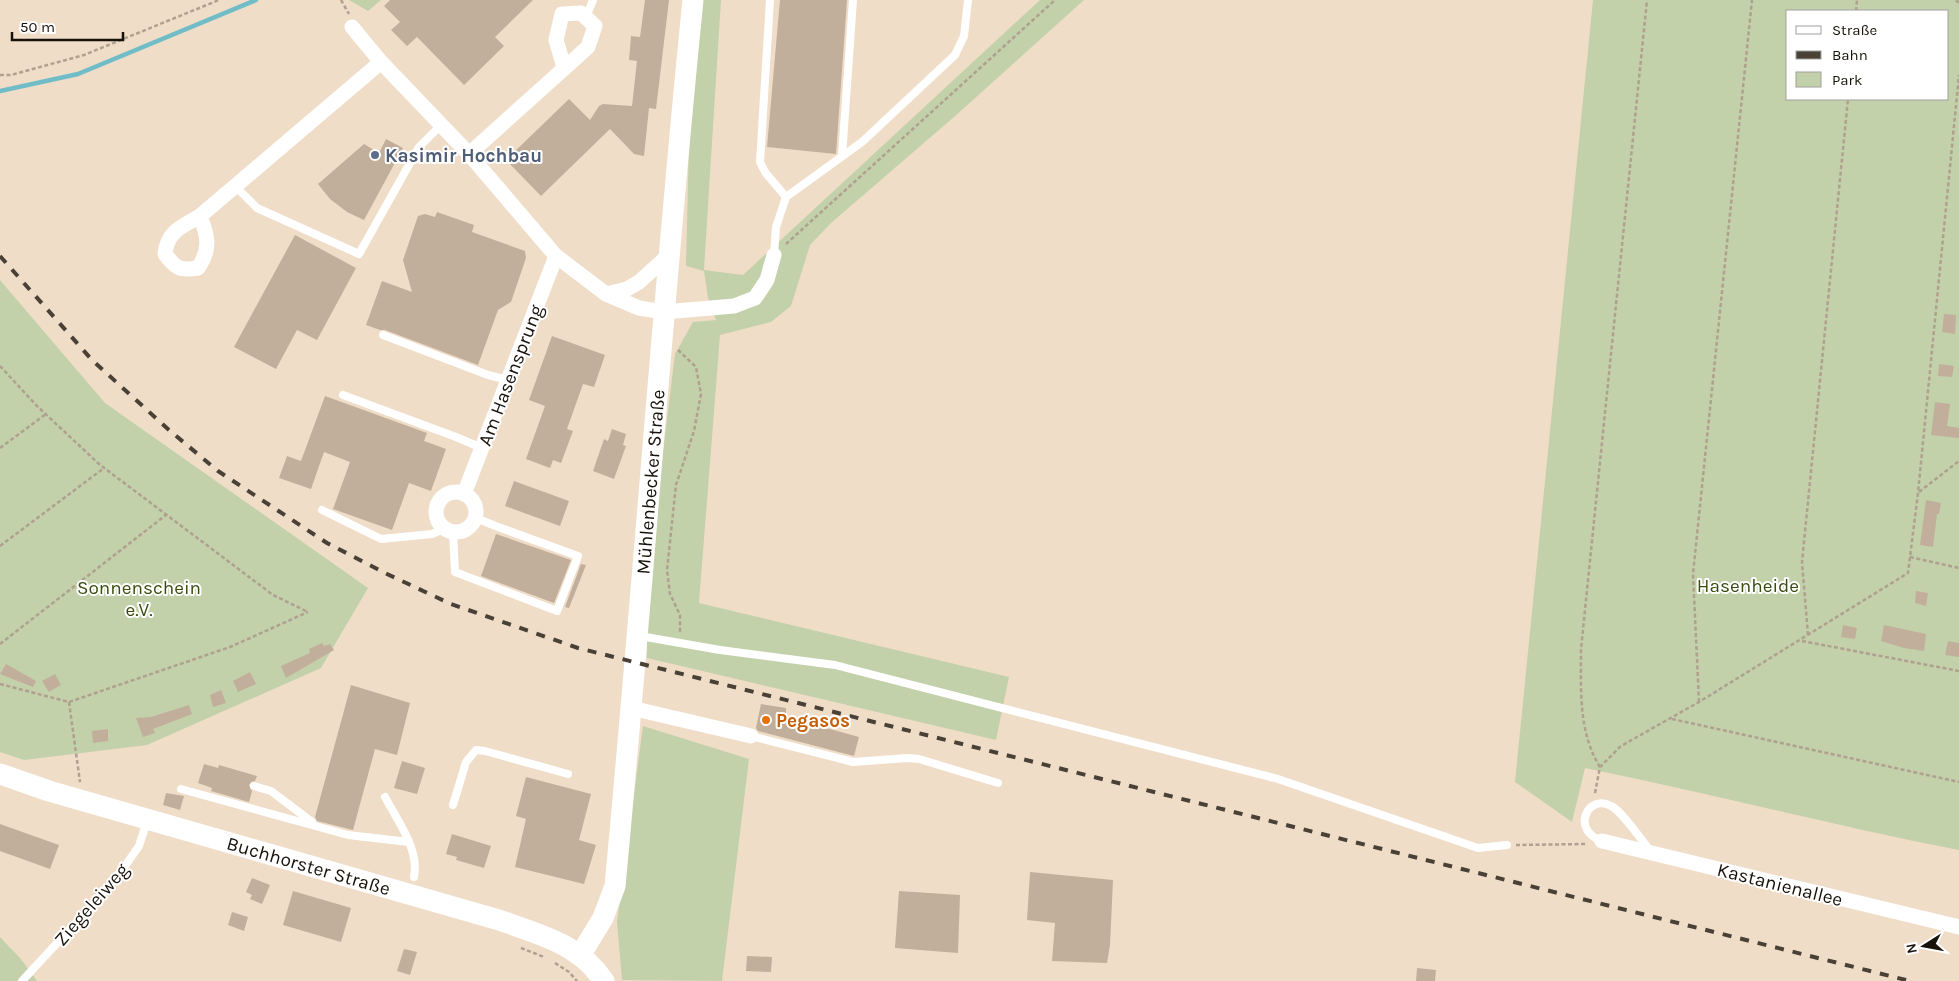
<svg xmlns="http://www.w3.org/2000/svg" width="1959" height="981" viewBox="0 0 1959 981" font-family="Karla,sans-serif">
<rect width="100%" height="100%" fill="#f0ddc8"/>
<!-- green -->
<g fill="#c2d1aa" fill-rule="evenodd">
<polygon points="349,0 381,0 368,11"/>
<polygon points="700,0 721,0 704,270 743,275 1040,0 1084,0 954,117 831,223 810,245 791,306 771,322 720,335 699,603 1009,677 996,740 647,658 647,614 656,509 675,354 693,322 716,320 708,298 704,271 686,266 690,99"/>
<path d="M1593,0H1959V850C1834,826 1710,793 1585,768L1572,822L1515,782ZM1788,11H1948V99H1788Z"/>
<polygon points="0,280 105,403 368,588 321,668 147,745 24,760 0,752"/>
<polygon points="643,726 749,759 722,981 622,980 617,922"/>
<polygon points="0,937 20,958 37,981 0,981"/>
</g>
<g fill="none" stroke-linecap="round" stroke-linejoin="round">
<!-- stream -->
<polyline stroke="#70bdc7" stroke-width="4.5" points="0,91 78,74 256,0"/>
</g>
<!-- building -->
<g fill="#c1af9b">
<polygon points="390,0 533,0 495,37 504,46 464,85 417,37 407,46 391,30 400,22 384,6"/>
<polygon points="645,0 669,0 656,109 649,108 644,156 634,154 610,129 541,196 506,160 569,99 590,120 599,106 603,104 632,106 637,61 629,60 631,36 640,37"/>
<polygon points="780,0 847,0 836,154 767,147"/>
<polygon points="386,139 403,148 364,220 347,212 330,199 318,184 364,144 379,153"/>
<polygon points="437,212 474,225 472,232 525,251 526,258 511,302 498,310 478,365 385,330 380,330 366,325 382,281 412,292 403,260 418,216 425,214 435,217"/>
<polygon points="295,235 356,268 317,340 297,330 276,369 234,347"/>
<polygon points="1944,314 1956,315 1955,334 1942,332"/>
<polygon points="552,336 605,355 594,387 583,384 567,429 573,431 561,463 553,460 550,468 526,459 545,406 529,400"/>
<polygon points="1939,364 1954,366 1952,377 1938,376"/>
<polygon points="325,396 427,433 424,441 446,449 431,491 409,483 392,530 333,509 350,462 324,452 311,489 279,478 287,456 301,461"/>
<polygon points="1935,402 1950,404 1947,426 1959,428 1959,438 1931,435"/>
<polygon points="612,429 626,434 623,445 626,446 614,479 593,471 604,439 608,441"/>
<polygon points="514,481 569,501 560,526 505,506"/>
<polygon points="1926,500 1941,503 1939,514 1937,514 1933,547 1920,545"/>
<polygon points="496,534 571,560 554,603 481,576"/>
<polygon points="581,564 586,565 569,608 565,607"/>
<polygon points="1916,591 1928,593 1926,606 1915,603"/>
<polygon points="1843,625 1857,628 1855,639 1841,637"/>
<polygon points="1884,625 1926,634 1924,651 1904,648 1881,641"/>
<polygon points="1948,641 1959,643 1959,657 1945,655"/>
<polygon points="322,643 324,646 330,644 334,650 286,678 281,666 310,653 309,649"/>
<polygon points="6,664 36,681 33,687 0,674"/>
<polygon points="250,672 256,684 238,692 233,681"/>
<polygon points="55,674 61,685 49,692 42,681"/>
<polygon points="351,685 410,703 397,755 375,749 353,830 317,821 315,817"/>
<polygon points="221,690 226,703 213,707 210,695"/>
<polygon points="761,704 786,708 786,716 813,721 812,724 859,737 854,756 758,731 756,728"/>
<polygon points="189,705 192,714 153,729 155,733 143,737 136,718 151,717"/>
<polygon points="108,729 108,741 93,743 92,731"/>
<polygon points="402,761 425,768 417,794 394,788"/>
<polygon points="204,764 218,768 219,765 257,776 255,781 251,782 249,785 252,791 249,802 211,791 212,788 198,783"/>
<polygon points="526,777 591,794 579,840 596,845 584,884 515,867 526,819 516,816"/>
<polygon points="166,793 184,796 180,810 163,805"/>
<polygon points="0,824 59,845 50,869 0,851"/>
<polygon points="452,834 491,846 484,868 456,860 457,857 446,854"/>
<polygon points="1030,872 1113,880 1110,945 1107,963 1052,961 1055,923 1027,920"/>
<polygon points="252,878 270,885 262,904 250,899 252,895 246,892"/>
<polygon points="293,891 351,908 341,942 283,925"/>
<polygon points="899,891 960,895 958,953 895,948"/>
<polygon points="232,912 248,917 244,931 228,925"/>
<polygon points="404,949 417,952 410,975 397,971"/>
<polygon points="747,956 772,957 771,972 746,971"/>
<polygon points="1417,968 1436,970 1435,981 1416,981"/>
</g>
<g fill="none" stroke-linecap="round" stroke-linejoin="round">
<!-- path -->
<g stroke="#afa08f" stroke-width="2.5" stroke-dasharray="4 2.5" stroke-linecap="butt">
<polyline points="341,0 349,14"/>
<polyline points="1956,0 1959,3"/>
<polyline points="1856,11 1857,0"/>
<polyline points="0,75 11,75 84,55 219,0"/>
<polyline points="786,244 1055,0"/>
<polyline points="678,350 696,367 701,394 694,431 676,485 667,570 670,594 680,615 680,633"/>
<polyline points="0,366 37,406 99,464 273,595 308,612"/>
<polyline points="0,448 46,414"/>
<polyline points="1919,492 1959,461"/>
<polyline points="0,546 104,468"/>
<polyline points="1910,557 1959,568"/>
<polyline points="1808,635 1802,562 1848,99"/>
<polyline points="1802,641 1959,671"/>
<polyline points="0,644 166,515"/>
<polyline points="0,684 69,702 230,647 308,612"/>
<polyline points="69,702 80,782"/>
<polyline points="1699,702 1693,574 1752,0"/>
<polyline points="1672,719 1959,782"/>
<path d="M1600,767C1578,732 1581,689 1581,649L1647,0"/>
<polyline points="1595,793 1600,767 1621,746 1699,702 1908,573 1918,493 1959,75"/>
<polyline points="1516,845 1586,844"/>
<polyline points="521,948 544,957"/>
<polyline points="555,963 569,972 577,981"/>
</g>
<!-- service -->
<g stroke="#fff" stroke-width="8">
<polyline points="770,0 760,162 765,172 786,197"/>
<polyline points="586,17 593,0"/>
<polyline points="842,156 853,0"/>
<polyline points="235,186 257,208 359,254 419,147 441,125"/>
<polyline points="774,255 776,227 786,197 862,142 955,55 964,36 968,0"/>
<polyline points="383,335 488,375 508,380"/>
<polyline points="343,395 456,437 482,448"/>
<polyline points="322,510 381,539 432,534 444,529"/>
<polyline points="453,532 455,572 557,611 578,556 498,527 476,518"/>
<polyline points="640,636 720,650 835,665 1278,779 1478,848 1507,845"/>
<polyline points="751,736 853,762 908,758 919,759 998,783"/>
<polyline points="254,786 271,791 312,822"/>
<polyline points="181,789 348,835 409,842"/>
<path d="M385,797C397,820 420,850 414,877"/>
<polyline points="453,805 466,762 476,750 485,751 568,774"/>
<path d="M1602,841C1570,830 1588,793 1611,806C1622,811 1641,840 1650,850"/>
<polyline points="22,981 97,900 125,866 139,846 147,821"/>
</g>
<!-- minor -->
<g stroke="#fff" stroke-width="15">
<polyline points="352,27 381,62 469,154 556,256 606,294 639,308 664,312 734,306 755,298 767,280 774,255"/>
<polyline points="469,154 588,47 595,26 581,13 562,14 556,40 564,67"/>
<path d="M200,216C208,236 211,249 198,268C181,271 176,269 165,254C167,231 182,227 200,216L381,62"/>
<polyline points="606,294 627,289 639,282 669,255"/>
<circle cx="456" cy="512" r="20"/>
<polyline points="464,494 556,256"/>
<polyline points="631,708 751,736"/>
<polyline points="1602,841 1959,927"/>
</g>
<!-- secondary -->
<g stroke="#fff" stroke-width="21">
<path id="s1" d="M0,774L49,791L499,920C540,935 578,943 604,981"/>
<path id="s2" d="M581,954L603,918L615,886C643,591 663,295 693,0"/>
</g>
<!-- rail -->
<polyline stroke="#494036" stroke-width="4" stroke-dasharray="9 9" stroke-linecap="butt" points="0,256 92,360 169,430 218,471 327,543 387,574 451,604 578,648 1910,981"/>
</g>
<!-- markers -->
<circle fill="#5c6f8a" stroke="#fff" stroke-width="2" cx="375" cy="155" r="5"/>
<circle fill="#e8710a" stroke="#fff" stroke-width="2" cx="766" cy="720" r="5"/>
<g text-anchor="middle" stroke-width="4" stroke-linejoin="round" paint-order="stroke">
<!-- service labels -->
<g font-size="19" font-weight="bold" fill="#4e5e75" stroke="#fff" text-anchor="start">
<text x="385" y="162">Kasimir Hochbau</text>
</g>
<!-- street labels -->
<g font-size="19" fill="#17110a" stroke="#fff">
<text transform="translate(510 375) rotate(-69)" y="7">Am Hasensprung</text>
<text dy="7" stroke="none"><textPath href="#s2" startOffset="482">Mühlenbecker Straße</textPath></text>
<text dy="7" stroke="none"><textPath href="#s1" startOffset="322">Buchhorster Straße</textPath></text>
<text transform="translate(1780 884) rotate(14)" y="7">Kastanienallee</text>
<text transform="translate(91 904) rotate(-49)" y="7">Ziegeleiweg</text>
</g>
<!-- park labels -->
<g font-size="19" fill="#3a4b0e" stroke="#fff">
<text x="1748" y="592">Hasenheide</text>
<text x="139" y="594">Sonnenschein<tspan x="139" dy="22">e.V.</tspan></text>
</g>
<!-- food labels -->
<g font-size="19" font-weight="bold" fill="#c56008" stroke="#fff" text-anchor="start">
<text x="776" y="727">Pegasos</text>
</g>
</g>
<!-- legend -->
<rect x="1786" y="10" width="162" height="90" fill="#ffffff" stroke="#a2a09d"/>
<rect x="1796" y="26" width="25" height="8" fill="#ffffff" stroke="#a2a09d"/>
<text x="1832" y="35" font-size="15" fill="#17110a">Straße</text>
<rect x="1796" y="51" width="25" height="8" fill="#494036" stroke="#a2a09d"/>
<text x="1832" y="60" font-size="15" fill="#17110a">Bahn</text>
<rect x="1796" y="72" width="25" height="15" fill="#c2d1aa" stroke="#a2a09d"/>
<text x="1832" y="85" font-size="15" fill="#17110a">Park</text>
<!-- north arrow -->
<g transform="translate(1924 946) rotate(259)" stroke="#ffffff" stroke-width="4" paint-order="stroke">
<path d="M0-4L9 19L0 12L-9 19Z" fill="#17110a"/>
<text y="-8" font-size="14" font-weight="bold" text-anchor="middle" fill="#17110a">N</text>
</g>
<!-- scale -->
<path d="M12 32v8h111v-8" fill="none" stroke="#17110a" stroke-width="2.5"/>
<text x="20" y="32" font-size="15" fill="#17110a" stroke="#ffffff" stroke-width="4" paint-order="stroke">50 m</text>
</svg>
